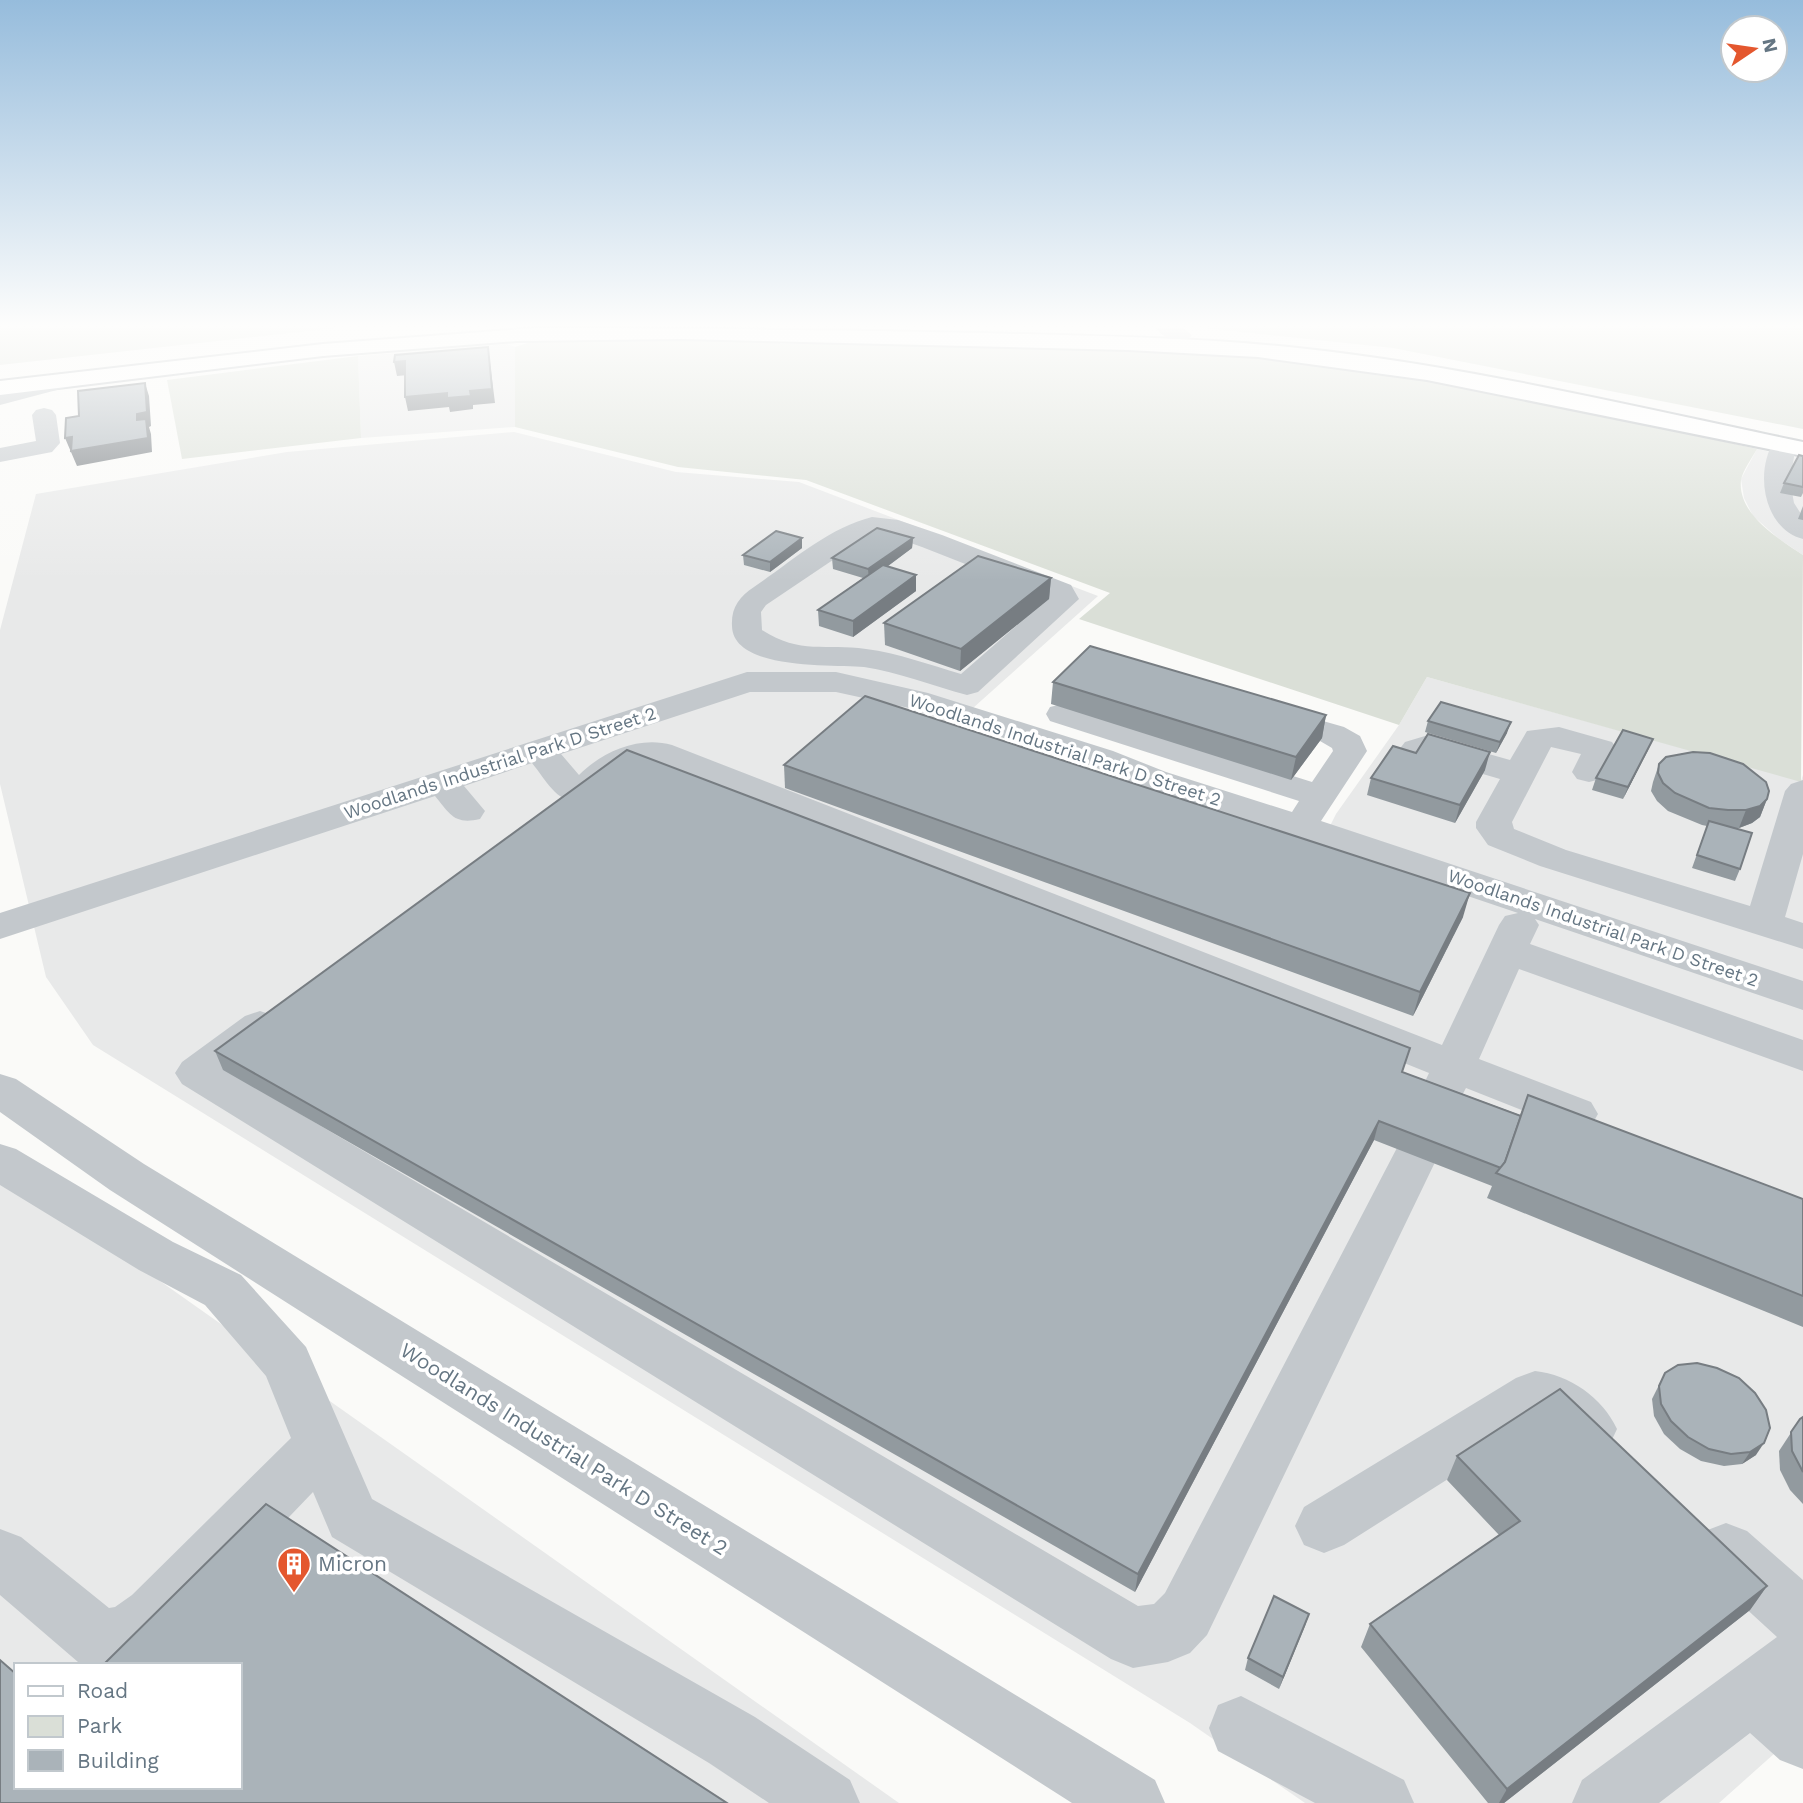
<svg xmlns="http://www.w3.org/2000/svg" width="1803" height="1803" viewBox="0 0 1803 1803" font-family="'Work Sans',sans-serif">
<rect width="100%" height="100%" fill="#fafaf8"/>
<!-- built -->
<g fill="#e8e9e9" fill-rule="evenodd">
<polygon points="507,344 515,347 515,427 361,438 358,356"/>
<polygon points="514,432 676,472 799,482 1098,596 954,725 1311,864 1336,814 1399,725 1427,677 1801,781 1803,775 1803,1728 1719,1803 1305,1803 1190,1723 93,1045 46,977 0,784 0,630 36,494 287,452"/>
<polygon points="1757,449 1803,459 1803,555 1779,539 1753,516 1744,498 1741,479"/>
<path d="M0,1168L899,1803H0ZM16,1665H240V1787H16Z"/>
</g>
<!-- green -->
<g fill="#dadfd7">
<polygon points="0,328 336,328 0,365"/>
<polygon points="1205,328 1803,328 1803,429 1393,348"/>
<path d="M540,339L780,341V344H803L805,342C980,346 1164,340 1337,364C1479,383 1617,418 1757,449C1752,458 1743,470 1741,480C1737,514 1779,539 1803,555L1801,782L1427,677L1399,725L1079,619L1110,593L806,480L678,467L515,427V347Z"/>
<polygon points="358,356 361,438 182,459 167,380"/>
</g>
<g fill="none" stroke-linecap="round" stroke-linejoin="round">
<!-- major casing -->
<g stroke="#b5babe" stroke-width="4">
<path id="major" d="M535,328C685,328 834,330 984,333C1089,336 1194,337 1298,348C1468,366 1636,407 1803,442V456L1427,380L1258,357L1128,350L681,339L517,341L323,356L0,395V381L323,344Z"/>
</g>
<!-- minor -->
<g fill="#c3c8cc" fill-rule="evenodd">
<path d="M1156,328H1183L1192,335L1188,339C1177,342 1162,338 1156,328Z"/>
<polygon points="64,374 72,376 75,381 72,386 0,405 0,391"/>
<polygon points="44,408 52,410 56,415 60,443 52,452 0,462 0,448 36,441 32,415 36,410"/>
<path d="M1784,438L1793,440L1796,445L1790,481L1794,503L1803,517V539C1763,529 1754,470 1775,440Z"/>
<path d="M872,517L898,520L942,535L1071,585L1079,599L978,692L967,695C933,686 898,672 864,667C834,664 733,671 732,626C731,608 739,597 754,587C791,562 828,528 872,517ZM873,533L885,534L922,547L1049,597L961,674C930,665 898,653 866,649C825,643 801,655 762,630L761,612L766,605Z"/>
<path d="M747,672H836L928,693L1113,751L1166,772L1292,812L1299,801L1050,721L1046,714L1050,707L1062,704L1074,707L1312,782L1333,751L1332,748L1320,741L1262,724L1258,717L1262,710L1274,707L1344,727L1360,736L1367,751L1321,821L1803,981V1010L1535,919L1539,925L1530,944L1803,1040V1071L1519,969L1479,1059L1591,1102L1598,1114L1591,1126L1575,1131L1466,1088L1459,1101L1443,1106L1427,1101L1421,1090L1429,1073L655,762C629,762 616,787 592,790L594,793L588,800C559,808 549,784 532,763L464,786L485,811L480,819C454,825 450,814 435,796L0,939V913ZM750,692H836L909,708L1089,765L1142,786L1518,913L1505,916L1499,925L1442,1045L672,745C639,736 603,751 579,775L561,754Z"/>
<path d="M1559,727L1612,742L1617,749L1601,779L1589,782L1577,779L1572,772L1581,754L1551,747L1512,822L1514,829L1566,850L1750,906L1785,791L1791,784L1803,780V854L1785,917L1803,923V949L1540,866L1488,845L1476,828V822L1500,779L1428,758C1417,772 1411,776 1393,771L1388,764L1405,742L1425,736L1510,760L1527,731Z"/>
<polygon points="260,1011 275,1016 281,1026 275,1036 229,1072 1138,1606 1154,1604 1165,1593 1399,1144 1415,1138 1431,1144 1438,1156 1207,1635 1190,1653 1168,1662 1133,1668 1111,1659 182,1084 175,1073 182,1062 245,1016"/>
<polygon points="0,1074 16,1079 144,1164 1155,1780 1165,1803 1072,1803 110,1190 0,1112"/>
<path d="M0,1144L16,1149L173,1242L241,1275L306,1347L372,1499L755,1717L850,1780L860,1803H769L709,1763L332,1537L313,1492L174,1637C150,1656 138,1665 107,1665C97,1665 88,1666 78,1662L0,1595V1529L21,1537L109,1608L115,1607L132,1595L291,1438L266,1376L205,1305L139,1270L0,1185Z"/>
<path d="M1535,1371C1570,1375 1602,1397 1617,1429L1609,1446L1590,1453L1571,1446L1541,1420L1344,1545L1324,1553L1304,1545L1295,1526L1304,1507L1516,1378Z"/>
<polygon points="1726,1523 1747,1531 1803,1580 1803,1769 1780,1760 1750,1733 1659,1803 1572,1803 1582,1780 1777,1637 1705,1571 1697,1551 1705,1531"/>
<polygon points="1241,1696 1404,1780 1414,1803 1315,1803 1218,1751 1209,1728 1218,1705"/>
</g>
<!-- major -->
<use href="#major" fill="#fff" fill-rule="evenodd"/>
</g>
<!-- wall -->
<g fill="#929a9f">
<polygon points="1803,456 1803,493 1801,497 1780,493 1784,483"/>
<polygon points="1803,506 1803,520 1798,519"/>
<polygon points="802,538 802,548 770,572 744,565 743,555"/>
<polygon points="913,538 912,548 888,566 916,591 853,637 819,626 818,610 863,578 833,569 832,558"/>
<polygon points="1051,578 1049,599 960,671 885,645 884,623"/>
<polygon points="1053,682 1326,715 1322,738 1291,780 1051,704"/>
<polygon points="1428,721 1507,733 1496,753 1425,732"/>
<polygon points="1648,750 1623,799 1592,790 1596,778"/>
<polygon points="1416,753 1485,770 1455,823 1367,795 1371,778"/>
<polygon points="1659,764 1767,799 1760,817 1752,823 1739,828 1734,828 1740,869 1735,881 1692,868 1707,826 1702,825 1668,811 1657,801 1651,791 1653,782"/>
<polygon points="784,765 1463,917 1413,1016 785,788"/>
<polygon points="215,1051 1403,1072 1520,1115 1528,1095 1803,1199 1803,1327 1487,1198 1492,1186 1374,1140 1135,1592 223,1070"/>
<polygon points="1665,1373 1756,1455 1742,1464 1724,1466 1701,1461 1680,1449 1664,1434 1654,1416 1652,1399"/>
<polygon points="1803,1417 1803,1504 1790,1490 1780,1470 1779,1451 1800,1419"/>
<polygon points="1457,1456 1767,1586 1750,1610 1504,1803 1488,1803 1361,1647 1370,1624 1499,1535 1447,1480"/>
<polygon points="1309,1614 1279,1689 1245,1670 1248,1658"/>
</g>
<!-- shaded-wall -->
<g fill="#777d82">
<polygon points="488,347 495,403 473,405 473,409 450,412 449,407 408,411 405,397 470,391"/>
<polygon points="405,361 408,375 397,376 394,362"/>
<polygon points="145,383 149,396 151,426 149,427 151,434 152,452 77,466 65,438 137,420 137,414"/>
<polygon points="802,538 802,548 770,572 770,562"/>
<polygon points="913,538 912,548 869,580 868,569"/>
<polygon points="916,575 916,591 853,637 853,621"/>
<polygon points="1051,578 1049,599 960,671 961,649"/>
<polygon points="1326,715 1322,738 1291,780 1296,757"/>
<polygon points="1511,722 1507,733 1496,753 1500,742"/>
<polygon points="1653,739 1648,750 1623,799 1628,787"/>
<polygon points="1490,752 1485,770 1455,823 1460,805"/>
<polygon points="1767,799 1760,817 1752,823 1739,828 1746,810"/>
<polygon points="1470,893 1463,917 1413,1016 1420,992"/>
<polygon points="1379,1121 1374,1140 1135,1592 1138,1574"/>
<polygon points="1764,1443 1756,1455 1742,1464 1750,1452"/>
<polygon points="1767,1586 1750,1610 1504,1803 1499,1803 1507,1789"/>
<polygon points="1309,1614 1305,1626 1279,1689 1283,1677"/>
</g>
<!-- building -->
<g fill="#aab3b9" stroke="#777d82" stroke-width="2">
<polygon points="488,347 492,389 470,391 471,396 447,398 447,393 405,397 405,361 394,362 395,355"/>
<polygon points="145,383 147,412 137,414 137,420 146,419 148,438 71,451 72,437 65,438 66,418 79,416 78,391"/>
<polygon points="1799,455 1803,456 1803,487 1784,483"/>
<polygon points="877,528 913,538 868,569 832,558"/>
<polygon points="776,531 802,538 770,562 743,555"/>
<polygon points="978,556 1051,578 961,649 884,623"/>
<polygon points="883,565 916,575 853,621 818,610"/>
<polygon points="1090,646 1326,715 1296,757 1053,682"/>
<polygon points="865,696 1470,893 1420,992 784,765"/>
<polygon points="1441,702 1511,722 1500,742 1428,721"/>
<polygon points="1623,730 1653,739 1628,787 1596,778"/>
<polygon points="1428,734 1490,752 1460,805 1371,778 1393,746 1416,753"/>
<polygon points="627,750 1410,1048 1402,1072 1521,1116 1505,1162 1501,1168 1379,1121 1138,1574 215,1051"/>
<polygon points="1693,752 1710,753 1743,764 1766,782 1769,791 1767,799 1760,806 1746,810 1728,810 1709,808 1675,793 1663,783 1658,773 1659,764 1666,757"/>
<polygon points="1709,821 1752,833 1740,869 1697,855"/>
<polygon points="1528,1095 1803,1199 1803,1296 1496,1173 1505,1162"/>
<polygon points="1697,1363 1717,1368 1739,1378 1755,1393 1766,1410 1770,1428 1764,1443 1750,1452 1731,1454 1709,1449 1688,1437 1671,1421 1661,1404 1659,1386 1665,1373 1678,1365"/>
<polygon points="1560,1389 1767,1586 1507,1789 1370,1624 1520,1521 1457,1456"/>
<polygon points="1803,1417 1803,1472 1792,1451 1791,1432 1800,1419"/>
<polygon points="266,1504 727,1803 0,1803 0,1660 16,1674 16,1787 240,1787 240,1665 103,1665"/>
<polygon points="1274,1596 1309,1614 1283,1677 1248,1658"/>
</g>
<!-- sky -->
<linearGradient id="sky" x2="0" y2="1"><stop stop-color="#96bcdc"/><stop offset="0.56" stop-color="#fdfdfc"/><stop offset="1" stop-color="#fdfdfc" stop-opacity="0"/></linearGradient>
<rect width="1803" height="581" fill="url(#sky)"/>
<!-- icons -->
<defs>
<g id="building-pin" transform="scale(1.75)"><path d="M0 17L-7.5 6A9.5 9.5 0 1 1 7.5 6Z" fill="#e4572e" stroke="#fff"/><path d="M-4-6H4V6H1V3H-1V6H-4ZM-2.5-4.3h1.7v1.8h-1.7ZM.8-4.3h1.7v1.8H.8ZM-2.5-1h1.7V.8h-1.7ZM.8-1h1.7V.8H.8Z" fill="#fff"/></g>
</defs>
<g fill-rule="evenodd">
<use href="#building-pin" x="294" y="1564"/>
</g>
<g text-anchor="middle" stroke-width="7" stroke-linejoin="round" paint-order="stroke">
<!-- street labels -->
<g font-size="18" fill="#657683" stroke="#fff">
<text transform="translate(1065 750) rotate(18)" y="6">Woodlands Industrial Park D Street 2</text>
<text transform="translate(500 763) rotate(-18)" y="6">Woodlands Industrial Park D Street 2</text>
<text transform="translate(1603 928) rotate(19)" y="6">Woodlands Industrial Park D Street 2</text>
</g>
<!-- near-street labels -->
<g font-size="21" fill="#657683" stroke="#fff">
<text transform="translate(564 1449) rotate(32)" y="7">Woodlands Industrial Park D Street 2</text>
</g>
<!-- near-poi labels -->
<g font-size="21" fill="#657683" stroke="#fff" text-anchor="start">
<text x="318" y="1571">Micron</text>
</g>
</g>
<!-- legend -->
<rect x="14" y="1663" width="228" height="126" fill="#ffffff" stroke="#c1c8cd" stroke-width="2"/>
<rect x="28" y="1686" width="35" height="10" fill="#ffffff" stroke="#c1c8cd" stroke-width="2"/>
<text x="77" y="1698" font-size="21" fill="#657683">Road</text>
<rect x="28" y="1716" width="35" height="21" fill="#dadfd7" stroke="#c1c8cd" stroke-width="2"/>
<text x="77" y="1733" font-size="21" fill="#657683">Park</text>
<rect x="28" y="1750" width="35" height="21" fill="#aab3b9" stroke="#c1c8cd" stroke-width="2"/>
<text x="77" y="1768" font-size="21" fill="#657683">Building</text>
<!-- north arrow -->
<g transform="translate(1754 49) rotate(77)"><circle r="33" fill="#ffffff" stroke="#c1c8cd" stroke-width="2"/>
<path d="M0-5L12 26L0 18L-12 26Z" fill="#e4572e"/>
<text y="-10" font-size="19" font-weight="bold" text-anchor="middle" fill="#657683">N</text>
</g>
</svg>
